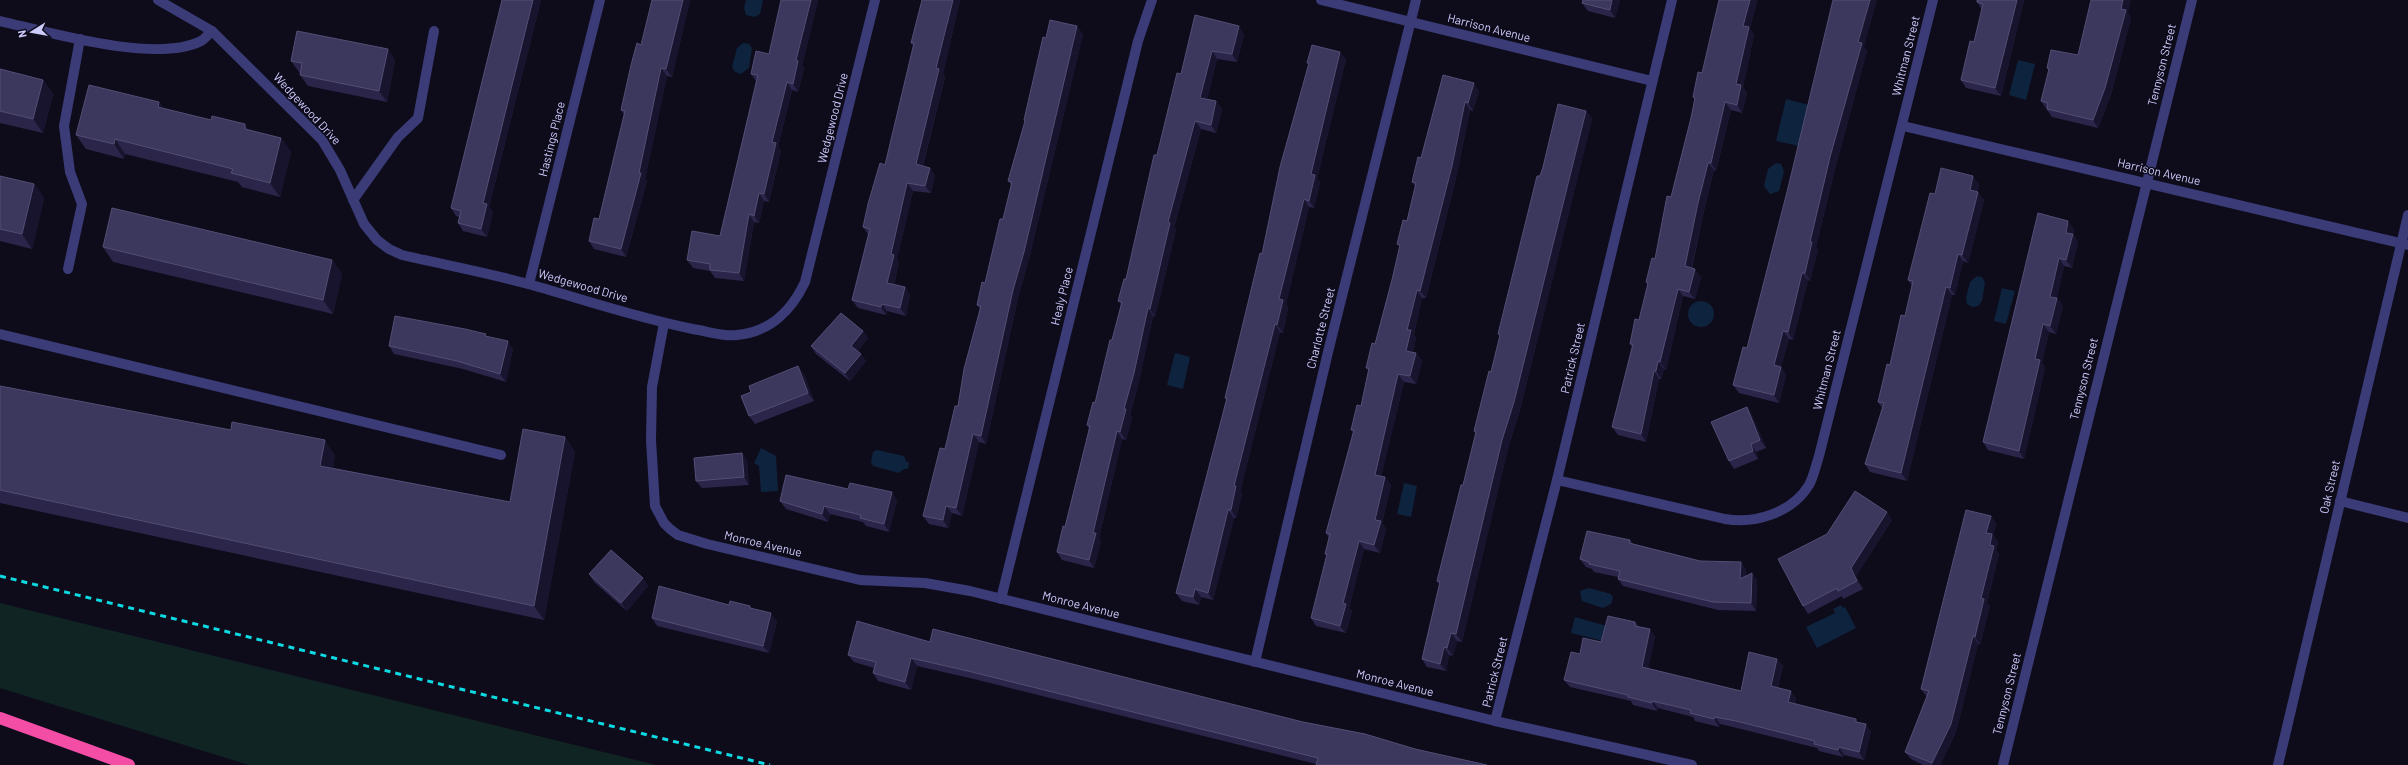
<svg xmlns="http://www.w3.org/2000/svg" width="2408" height="765" viewBox="0 0 2408 765" font-family="Barlow,sans-serif">
<rect width="100%" height="100%" fill="#0e0c1b"/>
<!-- green -->
<polygon fill="#102523" points="0,603 656,765 249,765 0,688"/>
<!-- water -->
<g fill="#0e233d">
<polygon points="746,0 763,0 760,14 755,17 746,15 744,8"/>
<polygon points="743,43 749,44 752,48 749,68 741,74 735,72 732,67 737,48"/>
<polygon points="2018,60 2035,64 2026,100 2009,95"/>
<polygon points="1786,99 1809,105 1799,146 1776,141"/>
<polygon points="1776,163 1781,164 1784,171 1779,191 1770,194 1764,186 1768,169"/>
<polygon points="1977,276 1982,277 1985,283 1982,301 1978,306 1972,307 1967,304 1966,298 1970,282"/>
<polygon points="2002,288 2015,291 2006,324 1994,321"/>
<circle cx="1701" cy="314" r="13"/>
<polygon points="1175,353 1190,357 1183,389 1167,385"/>
<polygon points="761,448 776,456 778,491 761,492 759,466 754,463"/>
<polygon points="877,450 904,456 906,461 909,463 908,469 904,469 899,473 873,466 871,462 873,452"/>
<polygon points="1404,483 1417,486 1411,517 1397,514"/>
<polygon points="1589,588 1611,594 1613,598 1611,604 1603,608 1582,601 1580,591"/>
<polygon points="1841,605 1843,608 1845,607 1856,628 1817,648 1806,627 1835,613 1833,609"/>
<polygon points="1575,617 1607,626 1603,641 1571,633"/>
</g>
<g fill="none" stroke-linecap="round" stroke-linejoin="round">
<!-- service -->
<g stroke="#3a3b77" stroke-width="10">
<polyline points="353,200 398,137 418,118 434,31"/>
<polyline points="0,334 501,455"/>
</g>
<!-- minor -->
<g stroke="#3a3b77" stroke-width="10">
<path d="M158,0L212,31L322,140L340,170L364,224L377,240L389,249L402,255C445,265 489,273 532,285C585,300 638,318 693,329C707,331 723,337 737,335C770,332 792,310 805,282L875,0"/>
<polyline points="1321,0 1652,81"/>
<path d="M0,21C48,32 156,64 201,41C205,39 208,34 212,31"/>
<polyline points="1903,126 2408,245"/>
<polyline points="68,269 82,204 70,172 64,126 80,39"/>
<polyline points="529,284 600,0"/>
<polyline points="664,323 652,387 651,440 655,506 664,523 670,529 678,535 707,544 860,580 925,583 970,591 1495,721 1692,765"/>
<path d="M1557,480L1725,519C1755,524 1792,513 1809,485C1814,476 1816,465 1819,456L1933,0"/>
<polyline points="2340,501 2408,518"/>
<polyline points="1001,599 1138,41 1152,0"/>
<polyline points="1255,662 1328,352 1416,0"/>
<polyline points="1495,721 1557,480 1672,0"/>
<polyline points="2003,765 2192,0"/>
<polyline points="2278,765 2408,215"/>
</g>
<!-- motorway -->
<polyline stroke="#f44da6" stroke-width="12" points="0,718 129,765"/>
<!-- rail -->
<polyline stroke="#0edae3" stroke-width="3" stroke-dasharray="6 5" stroke-linecap="butt" points="0,576 770,765"/>
</g>
<!-- wall -->
<g fill="#2a2549">
<polygon points="502,0 541,0 489,207 493,212 487,237 463,231 458,223 459,217 456,216 451,208"/>
<polygon points="652,0 690,0 672,77 667,76 645,179 647,181 626,257 594,249 589,241 599,219 624,115 621,110 641,45"/>
<polygon points="781,0 818,0 802,66 804,68 798,92 792,90 778,147 781,151 769,202 764,201 759,223 754,222 744,281 715,278 710,271 693,268 687,260 720,236 756,81 751,74 769,54"/>
<polygon points="922,0 960,0 943,74 945,77 923,166 930,168 935,175 931,193 913,191 897,259 899,263 894,284 905,287 910,295 906,316 887,311 886,315 858,308 852,300 868,234 863,227 885,165 914,46 911,43"/>
<polygon points="1583,0 1620,0 1615,18 1588,11 1582,3"/>
<polygon points="1977,0 2024,0 2001,96 1966,88 1961,80 1974,42 1982,10 1977,2"/>
<polygon points="2128,13 2131,18 2111,95 2098,128 2052,117 2041,101 2049,71 2047,68 2078,55"/>
<polygon points="1195,15 1244,34 1237,62 1217,59 1207,99 1216,101 1222,109 1216,133 1201,129 1174,228 1176,230 1155,317 1153,316 1139,381 1130,415 1132,417 1126,440 1122,439 1099,538 1101,541 1094,568 1062,560 1057,552 1065,527 1089,429 1087,425 1095,403 1112,340 1121,304 1118,301 1126,279 1157,155 1181,74"/>
<polygon points="1750,29 1754,35 1743,87 1747,93 1742,113 1731,110 1716,171 1714,170 1704,211 1692,268 1701,277 1695,299 1683,296 1666,370 1664,369 1661,379 1659,379 1646,442 1618,435 1612,427 1632,347 1630,344 1639,320 1648,286 1646,282 1655,259 1691,118 1695,100 1693,97 1702,73"/>
<polygon points="1083,34 1029,259 1018,298 986,444 979,442 962,516 952,513 948,528 929,524 923,516 958,406 980,309 977,305 985,283 1003,219 1011,185 1008,181 1025,122 1024,120 1046,38"/>
<polygon points="1864,47 1867,51 1836,165 1816,247 1818,250 1810,281 1808,280 1793,340 1789,339 1781,367 1786,375 1779,403 1739,393 1733,385 1747,348"/>
<polygon points="388,49 395,61 387,102 308,86 300,75 300,73 299,72 291,61"/>
<polygon points="1346,59 1317,179 1320,182 1314,208 1309,207 1286,304 1288,308 1283,333 1280,332 1240,492 1242,494 1236,518 1234,518 1213,600 1201,597 1199,605 1182,601 1176,593 1226,400 1225,398 1262,254 1309,64 1307,63"/>
<polygon points="0,69 43,80 53,94 43,133 0,123"/>
<polygon points="1443,75 1479,91 1473,111 1470,110 1457,174 1426,298 1422,298 1414,334 1416,338 1413,352 1416,353 1422,361 1416,384 1404,382 1381,476 1385,477 1391,485 1382,523 1386,529 1380,553 1364,549 1349,608 1352,611 1346,633 1316,626 1311,618 1327,556 1325,554 1329,538 1326,533 1353,432 1351,430 1361,406 1369,371 1366,368 1375,344 1400,247 1397,244 1407,221 1415,186 1412,182 1421,158"/>
<polygon points="159,102 163,108 281,138 291,152 280,197 242,187 238,182 125,154 124,159 86,149 76,135"/>
<polygon points="1586,111 1592,119 1520,410 1508,448 1462,642 1457,641 1453,656 1449,655 1446,671 1427,667 1422,659 1439,584 1437,581 1463,485 1476,434 1474,431 1491,372 1500,336 1498,334 1540,176"/>
<polygon points="0,176 34,184 44,198 32,249 0,241"/>
<polygon points="1979,184 1977,192 1984,200 1968,263 1963,261 1955,295 1952,295 1907,481 1870,472 1865,464 1882,408 1878,402 1905,316 1912,286 1908,280 1935,194"/>
<polygon points="2038,213 2074,229 2073,234 2078,242 2072,268 2064,266 2057,298 2063,306 2056,334 2049,332 2042,362 2045,368 2024,459 1988,450 1983,442"/>
<polygon points="103,247 332,260 342,274 333,314 113,262"/>
<polygon points="863,331 868,338 858,351 866,361 850,381 816,354 811,346"/>
<polygon points="488,337 513,349 506,382 463,369 394,354 389,346"/>
<polygon points="804,374 814,401 755,424 749,416"/>
<polygon points="0,386 335,455 333,468 510,502 565,437 575,452 544,620 0,503"/>
<polygon points="1752,415 1766,448 1756,452 1758,459 1734,469 1729,461"/>
<polygon points="742,453 747,461 749,485 702,488 696,481"/>
<polygon points="897,500 889,532 866,526 863,522 830,514 828,522 786,509 780,501"/>
<polygon points="1991,516 1996,524 1993,535 1998,542 1996,550 1999,554 1987,603 1990,606 1980,645 1978,644 1956,732 1940,765 1923,765 1911,759 1905,752 1927,697 1921,689"/>
<polygon points="1892,520 1856,576 1863,589 1843,599 1842,596 1808,614 1803,606"/>
<polygon points="1630,540 1633,544 1700,561 1746,569 1746,576 1757,580 1756,611 1718,610 1623,586 1618,579 1618,577 1594,572 1592,569 1586,567 1580,559"/>
<polygon points="589,574 643,578 648,586 627,611 594,582"/>
<polygon points="729,605 752,609 777,621 769,653 657,626 652,618"/>
<polygon points="1635,622 1638,626 1655,636 1648,669 1741,691 1777,659 1783,666 1778,687 1796,698 1795,704 1858,722 1871,731 1864,760 1844,755 1843,757 1819,751 1817,748 1741,729 1720,724 1719,727 1695,721 1693,717 1658,708 1657,711 1633,705 1631,701 1570,687 1564,680 1580,654"/>
<polygon points="930,642 1303,722 1365,734 1316,764 974,679 917,666 911,690 878,681 873,673 874,668 854,662 848,655"/>
</g>
<!-- shaded-wall -->
<g fill="#18142e">
<polygon points="533,0 541,0 489,207 493,212 487,237 481,229 483,203"/>
<polygon points="683,0 690,0 672,77 666,69"/>
<polygon points="811,0 818,0 802,66 804,68 798,92 793,84 796,60"/>
<polygon points="953,0 960,0 943,74 945,77 921,172 916,164 936,68"/>
<polygon points="1612,0 1620,0 1615,18 1610,10"/>
<polygon points="1750,0 1758,0 1750,29 1754,35 1743,87 1747,93 1742,113 1737,105 1736,84 1743,26"/>
<polygon points="1870,0 1877,0 1864,47 1867,51 1836,165 1816,247 1818,250 1810,281 1805,273 1810,242 1858,42"/>
<polygon points="2017,0 2024,0 2001,96 1995,88"/>
<polygon points="2123,0 2131,0 2128,13 2131,18 2111,95 2098,128 2093,120"/>
<polygon points="1077,26 1083,34 1029,259 1018,298 986,444 981,436 1013,290"/>
<polygon points="1239,26 1244,34 1237,62 1232,54"/>
<polygon points="388,49 395,61 387,102 379,91"/>
<polygon points="1212,51 1217,59 1206,105 1200,98"/>
<polygon points="1340,52 1346,59 1317,179 1320,182 1314,208 1309,201 1311,174"/>
<polygon points="661,68 667,76 645,179 647,181 626,257 621,249 639,173"/>
<polygon points="43,80 53,94 43,133 33,119"/>
<polygon points="787,82 792,90 778,147 781,151 769,202 764,194 772,142"/>
<polygon points="1474,83 1479,91 1473,111 1468,103"/>
<polygon points="1216,101 1222,109 1216,133 1211,125"/>
<polygon points="159,102 169,117 158,107"/>
<polygon points="1465,102 1470,110 1457,174 1426,298 1420,291"/>
<polygon points="1725,102 1731,110 1716,171 1711,163"/>
<polygon points="1586,111 1592,119 1520,410 1508,448 1462,642 1456,634 1502,440"/>
<polygon points="1195,121 1201,129 1174,228 1176,230 1155,317 1150,309 1168,222"/>
<polygon points="245,124 255,139 245,129"/>
<polygon points="281,138 291,152 280,197 270,183"/>
<polygon points="115,139 125,154 124,159 114,144"/>
<polygon points="1708,163 1714,170 1704,211 1690,274 1685,266 1698,203"/>
<polygon points="930,168 935,175 931,193 925,186"/>
<polygon points="1973,176 1979,184 1975,198 1970,190"/>
<polygon points="907,183 913,191 897,259 899,263 893,291 887,283 891,254"/>
<polygon points="34,184 44,198 32,249 22,234"/>
<polygon points="1978,192 1984,200 1968,263 1962,255"/>
<polygon points="759,193 764,201 759,223 754,216"/>
<polygon points="1304,199 1309,207 1286,304 1288,308 1283,333 1277,325 1279,299"/>
<polygon points="749,214 754,222 744,281 739,273"/>
<polygon points="2068,221 2074,229 2071,240 2066,233"/>
<polygon points="2073,234 2078,242 2072,268 2066,260"/>
<polygon points="1958,254 1963,261 1955,295 1950,288"/>
<polygon points="2059,258 2064,266 2057,298 2063,306 2056,334 2050,326 2050,297"/>
<polygon points="332,260 342,274 333,314 323,300"/>
<polygon points="1695,269 1701,277 1695,299 1689,292"/>
<polygon points="1802,273 1808,280 1793,340 1788,332"/>
<polygon points="905,287 910,295 906,316 900,308"/>
<polygon points="1946,287 1952,295 1907,481 1901,473"/>
<polygon points="1678,289 1683,296 1666,370 1660,362"/>
<polygon points="1417,290 1422,298 1414,334 1416,338 1412,359 1406,351 1407,330"/>
<polygon points="882,304 887,311 886,315 881,307"/>
<polygon points="1148,308 1153,316 1139,381 1130,415 1132,417 1126,440 1120,432 1124,409"/>
<polygon points="1275,324 1280,332 1240,492 1242,494 1236,518 1231,510 1234,486"/>
<polygon points="2043,324 2049,332 2042,362 2045,368 2024,459 2019,451 2035,359"/>
<polygon points="863,331 868,338 856,354 851,346"/>
<polygon points="1783,331 1789,339 1781,367 1786,375 1779,403 1774,395 1774,365"/>
<polygon points="508,341 513,349 506,382 500,374"/>
<polygon points="1416,353 1422,361 1416,384 1410,376"/>
<polygon points="861,354 866,361 850,381 845,373"/>
<polygon points="1658,361 1664,369 1661,379 1656,371"/>
<polygon points="798,366 804,374 814,401 808,393"/>
<polygon points="1654,371 1659,379 1646,442 1641,434"/>
<polygon points="1398,374 1404,382 1380,482 1375,475"/>
<polygon points="1747,407 1752,415 1766,448 1760,440"/>
<polygon points="1117,431 1122,439 1099,538 1101,541 1094,568 1089,560 1093,533"/>
<polygon points="973,434 979,442 962,516 956,508"/>
<polygon points="565,437 575,452 544,620 534,606"/>
<polygon points="325,440 335,455 331,481 320,466"/>
<polygon points="1751,444 1756,452 1758,459 1753,451"/>
<polygon points="742,453 747,461 749,485 744,477"/>
<polygon points="1385,477 1391,485 1382,523 1386,529 1380,553 1374,545 1375,520"/>
<polygon points="892,492 897,500 889,532 884,524"/>
<polygon points="824,506 830,514 828,522 822,514"/>
<polygon points="946,506 952,513 948,528 943,520"/>
<polygon points="1228,510 1234,518 1213,600 1208,593"/>
<polygon points="1887,512 1892,520 1856,576 1863,589 1857,581 1851,568"/>
<polygon points="1991,516 1996,524 1993,535 1998,542 1996,550 1999,554 1987,603 1990,606 1980,645 1975,637 1990,545 1986,533"/>
<polygon points="1359,541 1364,549 1349,608 1352,611 1346,633 1340,626 1343,603"/>
<polygon points="1741,562 1746,569 1745,586 1740,579"/>
<polygon points="1752,573 1757,580 1756,611 1751,603"/>
<polygon points="643,578 648,586 627,611 621,603"/>
<polygon points="1195,589 1201,597 1199,605 1193,597"/>
<polygon points="771,613 777,621 769,653 763,646"/>
<polygon points="1650,629 1655,636 1647,675 1642,667"/>
<polygon points="1451,633 1457,641 1453,656 1447,648"/>
<polygon points="1973,636 1978,644 1956,732 1940,765 1933,765 1932,763"/>
<polygon points="1444,647 1449,655 1446,671 1440,664"/>
<polygon points="911,658 917,666 911,690 905,682"/>
<polygon points="1777,659 1783,666 1776,693 1771,686"/>
<polygon points="1791,691 1796,698 1793,710 1788,702"/>
<polygon points="1652,701 1658,708 1657,711 1652,703"/>
<polygon points="1715,717 1720,724 1719,727 1714,719"/>
<polygon points="1866,724 1871,731 1864,760 1859,752"/>
<polygon points="1839,747 1844,755 1843,757 1838,750"/>
</g>
<!-- building -->
<g fill="#3c375c" stroke="#524e75">
<polygon points="502,0 533,0 483,203 487,204 481,229 458,223 461,211 451,208"/>
<polygon points="652,0 683,0 666,69 661,68 639,173 641,173 621,249 589,241 594,218 599,219 625,111 621,110 631,65 637,43 641,45"/>
<polygon points="781,0 811,0 796,60 798,61 793,84 787,82 772,142 776,143 764,194 759,193 754,216 749,214 739,273 710,270 710,264 687,260 692,231 720,236 758,75 751,74 756,51 769,54"/>
<polygon points="922,0 953,0 936,68 939,69 916,164 930,168 925,186 907,183 891,254 894,255 887,283 905,287 900,308 882,304 881,307 852,300 870,229 863,227 868,204 880,163 885,165 914,43 911,43"/>
<polygon points="1583,0 1612,0 1610,10 1582,3"/>
<polygon points="1719,0 1750,0 1743,26 1749,27 1736,84 1741,85 1737,105 1725,102 1711,163 1708,163 1698,203 1685,266 1695,269 1689,292 1678,289 1660,362 1658,361 1656,371 1654,371 1641,434 1612,427 1633,344 1630,344 1635,319 1639,320 1648,283 1646,282 1652,258 1655,259 1667,196 1671,197 1691,118 1695,98 1693,97 1698,72 1702,73"/>
<polygon points="1833,0 1870,0 1858,42 1862,43 1830,157 1810,242 1812,242 1805,273 1802,273 1788,332 1783,331 1774,365 1781,367 1774,395 1733,385 1743,347 1747,348 1788,188"/>
<polygon points="1977,0 2017,0 1995,88 1961,80 1970,41 1974,42 1983,4 1977,2"/>
<polygon points="2091,0 2123,0 2121,9 2126,10 2105,88 2093,120 2047,109 2048,103 2041,101 2049,69 2047,68 2051,50 2078,55"/>
<polygon points="1195,15 1239,26 1232,54 1212,51 1200,98 1216,101 1211,125 1195,121 1168,222 1170,223 1150,309 1148,308 1134,373 1124,409 1126,409 1120,432 1117,431 1093,533 1096,533 1089,560 1057,552 1063,526 1065,527 1090,426 1087,425 1093,402 1095,403 1110,340 1112,340 1122,302 1118,301 1124,279 1126,279 1154,155 1157,155 1177,73 1181,74"/>
<polygon points="1050,20 1077,26 1024,252 1013,290 981,436 973,434 956,508 946,506 943,520 923,516 940,448 945,449 955,406 958,406 964,369 981,306 977,305 982,282 985,283 1000,219 1003,219 1012,182 1008,181 1025,121 1024,120 1043,37 1046,38"/>
<polygon points="297,31 388,49 379,91 300,75 302,63 291,61"/>
<polygon points="1312,45 1340,52 1311,174 1315,175 1309,201 1304,199 1279,299 1283,300 1277,325 1275,324 1234,486 1236,486 1231,510 1228,510 1208,593 1195,589 1193,597 1176,593 1227,398 1225,398 1260,253 1262,254 1280,167 1309,63 1307,63"/>
<polygon points="0,69 43,80 33,119 0,111"/>
<polygon points="1443,75 1474,83 1468,103 1465,102 1452,166 1420,291 1417,290 1407,330 1411,330 1406,351 1416,353 1410,376 1398,374 1375,475 1385,477 1375,520 1381,521 1374,545 1359,541 1343,603 1346,604 1340,626 1311,618 1327,554 1325,554 1330,534 1326,533 1354,430 1351,430 1357,405 1361,406 1369,368 1366,368 1372,343 1375,344 1392,280 1400,245 1397,244 1403,220 1407,221 1416,183 1412,182 1418,157 1421,158"/>
<polygon points="89,85 159,102 158,107 211,120 212,116 245,124 245,129 281,138 270,183 231,173 233,169 115,139 114,144 76,135"/>
<polygon points="1558,104 1586,111 1514,402 1502,440 1456,634 1451,633 1447,648 1444,647 1440,664 1422,659 1440,582 1437,581 1461,485 1463,485 1476,432 1474,431 1489,371 1491,372 1500,335 1498,334 1537,176 1540,176 1543,167"/>
<polygon points="1941,168 1973,176 1970,190 1978,192 1962,255 1958,254 1950,288 1946,287 1901,473 1865,464 1884,403 1878,402 1887,364 1890,365 1901,315 1905,316 1913,281 1908,280 1930,193 1935,194"/>
<polygon points="0,176 34,184 22,234 0,229"/>
<polygon points="112,208 332,260 323,300 103,247"/>
<polygon points="2038,213 2068,221 2066,233 2073,234 2066,260 2059,258 2050,297 2057,298 2050,326 2043,324 2035,359 2040,360 2019,451 1983,442"/>
<polygon points="841,313 863,331 851,346 861,354 845,373 811,346"/>
<polygon points="395,316 465,329 486,334 485,336 508,341 500,374 457,361 389,346"/>
<polygon points="798,366 808,393 749,416 741,396 751,392 749,386"/>
<polygon points="0,386 231,430 232,422 325,440 320,466 510,502 523,429 565,437 534,606 0,490"/>
<polygon points="1747,407 1760,440 1751,444 1753,451 1729,461 1711,422"/>
<polygon points="742,453 744,477 696,481 694,458"/>
<polygon points="786,475 848,489 850,483 892,492 884,524 860,518 861,515 824,506 822,514 780,501"/>
<polygon points="1855,491 1887,512 1851,568 1857,581 1838,591 1837,588 1803,606 1778,559 1827,534"/>
<polygon points="1966,510 1991,516 1986,533 1992,534 1990,545 1994,546 1981,598 1984,599 1975,637 1973,636 1951,724 1932,763 1905,752 1929,691 1921,689"/>
<polygon points="1587,531 1630,540 1629,543 1700,561 1741,562 1740,579 1752,573 1751,603 1713,602 1618,579 1620,571 1589,564 1589,562 1580,559"/>
<polygon points="611,550 643,578 621,603 589,574"/>
<polygon points="659,586 729,605 730,601 750,606 750,608 771,613 763,646 652,618"/>
<polygon points="1608,616 1635,622 1635,626 1650,629 1642,667 1741,691 1749,652 1777,659 1771,686 1791,691 1788,702 1856,719 1856,722 1866,724 1859,752 1839,747 1838,750 1814,744 1815,741 1736,721 1715,717 1714,719 1690,713 1691,710 1652,701 1652,703 1628,697 1628,695 1564,680 1571,652 1580,654 1583,638 1601,642"/>
<polygon points="857,621 930,642 933,629 1303,722 1365,734 1415,749 1487,765 1316,765 1318,758 968,671 911,658 905,682 873,673 876,662 848,655"/>
</g>
<g text-anchor="middle" stroke-width="3" stroke-linejoin="round" paint-order="stroke">
<!-- street labels -->
<g font-size="12" fill="#cdcafc" stroke="#0e0c1b">
<text transform="translate(1489 28) rotate(14)" y="4">Harrison Avenue</text>
<text transform="translate(1906 56) rotate(-76)" y="4">Whitman Street</text>
<text transform="translate(2162 65) rotate(-76)" y="4">Tennyson Street</text>
<text transform="translate(307 109) rotate(47)" y="4">Wedgewood Drive</text>
<text transform="translate(833 118) rotate(-76)" y="4">Wedgewood Drive</text>
<text transform="translate(552 139) rotate(-76)" y="4">Hastings Place</text>
<text transform="translate(2159 172) rotate(13)" y="4">Harrison Avenue</text>
<text transform="translate(583 286) rotate(16)" y="4">Wedgewood Drive</text>
<text transform="translate(1062 296) rotate(-76)" y="4">Healy Place</text>
<text transform="translate(1321 328) rotate(-76)" y="4">Charlotte Street</text>
<text transform="translate(1573 358) rotate(-77)" y="4">Patrick Street</text>
<text transform="translate(1827 370) rotate(-76)" y="4">Whitman Street</text>
<text transform="translate(2084 379) rotate(-76)" y="4">Tennyson Street</text>
<text transform="translate(2330 487) rotate(-77)" y="4">Oak Street</text>
<text transform="translate(763 544) rotate(13)" y="4">Monroe Avenue</text>
<text transform="translate(1081 605) rotate(14)" y="4">Monroe Avenue</text>
<text transform="translate(1495 672) rotate(-76)" y="4">Patrick Street</text>
<text transform="translate(1395 683) rotate(14)" y="4">Monroe Avenue</text>
<text transform="translate(2007 694) rotate(-76)" y="4">Tennyson Street</text>
</g>
</g>
<!-- north arrow -->
<g transform="translate(32 32) rotate(259)" stroke="#0e0c1b" stroke-width="3" paint-order="stroke">
<path d="M0-3L7 15L0 10L-7 15Z" fill="#cdcafc"/>
<text y="-6" font-size="11" font-weight="bold" text-anchor="middle" fill="#cdcafc">N</text>
</g>
</svg>
